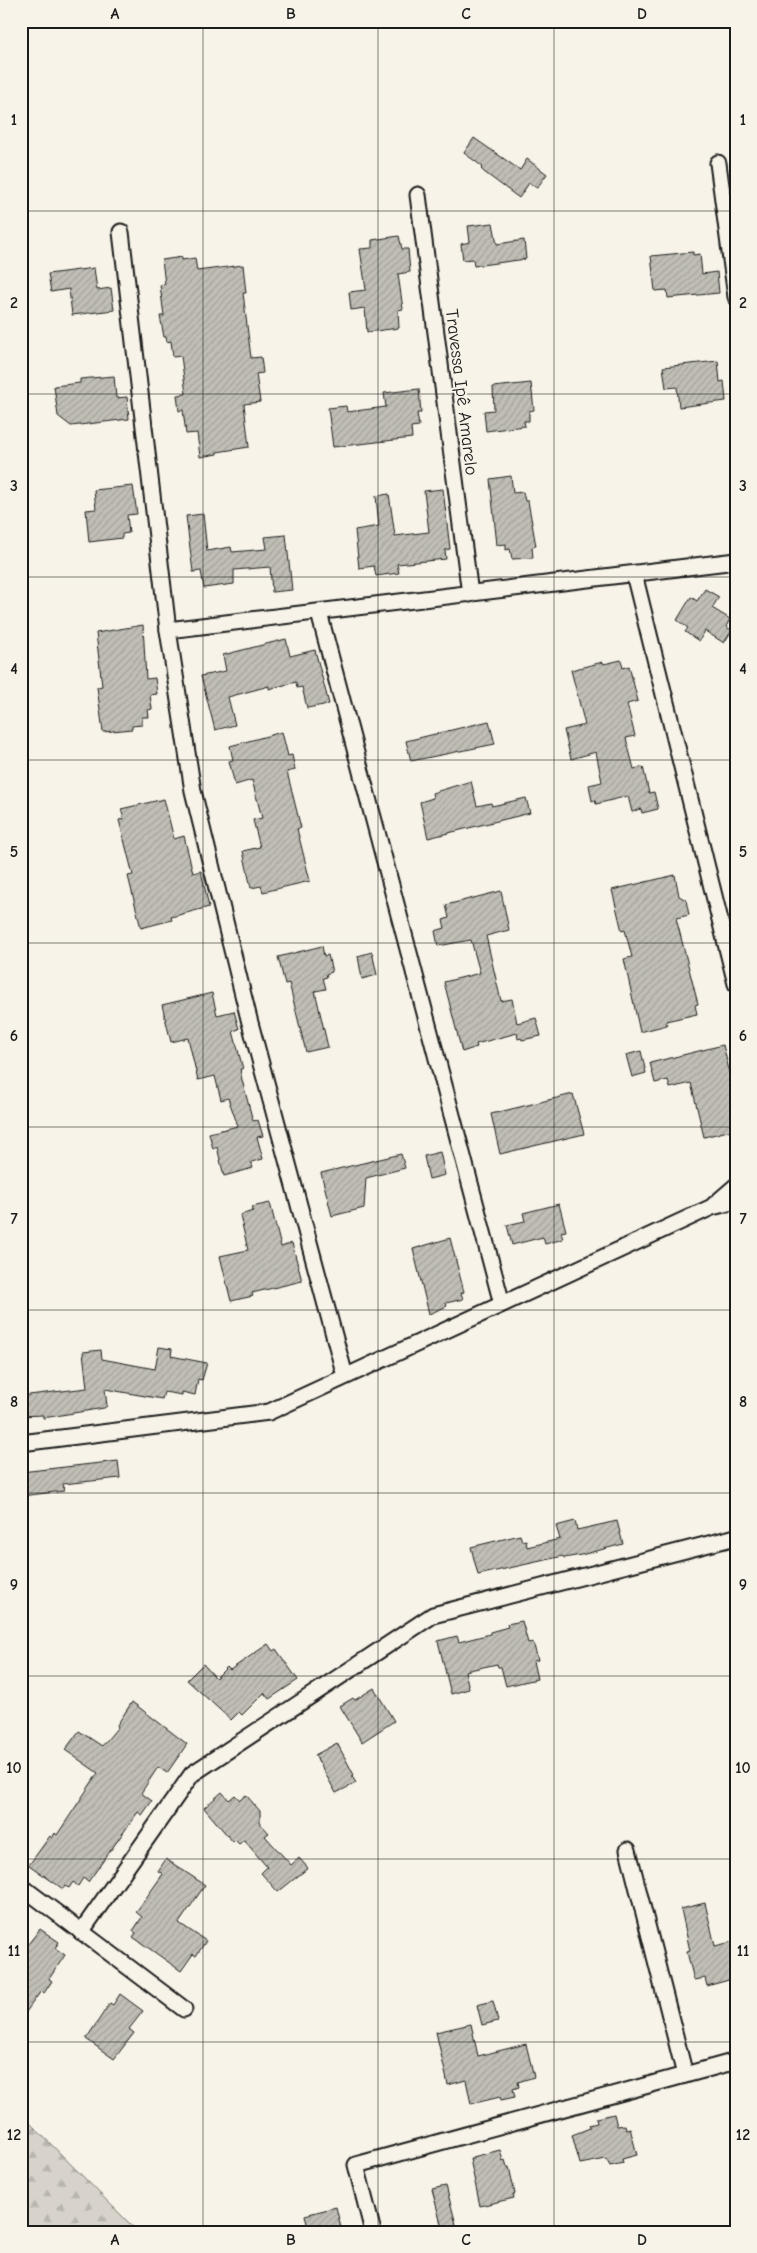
<svg xmlns="http://www.w3.org/2000/svg" width="757" height="2253" viewBox="0 0 757 2253" font-family="'Comic Neue',sans-serif">
<defs>
<pattern id="forest-firs" width="22" height="20" patternUnits="userSpaceOnUse" patternTransform="scale(1.25)"><rect width="22" height="20" fill="#d7d3cb"/><path d="M5 1l3.5 6h-7zM16 11l3.5 6h-7z" fill="#b8b5ae"/></pattern>
<pattern id="building-hatch" width="6" height="6" patternUnits="userSpaceOnUse" patternTransform="scale(1.25)"><rect width="6" height="6" fill="#c0beb5"/><path d="M-1 1l2-2M0 6l6-6M5 7l2-2" fill="none" stroke="#a4a39b"/></pattern>
</defs>
<rect width="100%" height="100%" fill="#f7f3e8"/>
<filter id="ink" filterUnits="userSpaceOnUse"><feTurbulence type="fractalNoise" baseFrequency=".02" numOctaves="2"/><feDisplacementMap in="SourceGraphic" scale="10" xChannelSelector="R" yChannelSelector="G"/><feConvolveMatrix kernelMatrix="1 2 1 2 8 2 1 2 1" color-interpolation-filters="sRGB"/></filter>
<g filter="url(#ink)">
<!-- forest -->
<polygon fill="url(#forest-firs)" stroke="#7a7874" points="21,2114 138,2232 21,2232"/>
<!-- building -->
<g fill="url(#building-hatch)" stroke="#1c1c1c">
<polygon points="474,138 520,170 527,159 547,174 537,188 529,183 519,198 484,172 481,169 483,167 464,153"/>
<polygon points="493,223 497,244 524,240 526,259 474,266 473,259 463,260 461,244 470,242 468,226"/>
<polygon points="399,236 402,249 408,249 410,272 398,274 403,309 398,310 399,328 367,332 365,308 351,310 349,292 366,290 360,249 372,248 372,240"/>
<polygon points="693,252 693,255 700,254 702,274 717,272 719,293 668,298 667,290 655,291 651,256"/>
<polygon points="182,257 182,260 195,258 197,271 243,265 246,293 243,293 251,358 261,357 263,373 256,374 260,402 244,404 249,447 217,452 217,454 200,457 197,433 186,434 183,410 179,411 177,395 186,394 181,356 173,357 171,341 167,342 166,337 164,337 160,316 164,316 160,285 165,284 162,260"/>
<polygon points="94,268 97,290 111,288 114,310 72,315 69,289 51,292 48,274"/>
<polygon points="718,361 720,382 724,381 726,401 679,407 677,387 666,388 663,367"/>
<polygon points="114,376 116,398 127,397 129,419 71,426 58,416 54,386 80,383 80,379"/>
<polygon points="531,383 534,410 529,411 529,421 524,421 525,426 486,431 484,411 494,410 493,387"/>
<polygon points="419,389 421,413 417,413 419,426 411,427 412,438 333,447 328,408 346,406 347,412 386,407 384,393"/>
<polygon points="511,476 513,493 523,492 525,501 528,501 536,546 532,547 533,558 512,559 510,549 506,550 506,544 497,545 490,479"/>
<polygon points="133,486 137,514 127,515 129,533 122,534 122,538 89,542 86,510 96,509 94,490"/>
<polygon points="443,489 450,549 445,550 446,559 397,564 399,573 376,576 374,566 359,568 355,530 379,526 376,496 389,494 395,536 429,532 424,491"/>
<polygon points="203,514 207,551 231,547 232,552 267,549 265,537 286,535 292,590 272,592 270,567 234,570 234,584 204,588 201,571 193,572 186,516"/>
<polygon points="705,589 719,597 712,608 730,619 726,627 732,630 724,643 705,631 699,641 685,632 688,628 677,620 691,597 697,601"/>
<polygon points="143,625 146,679 155,678 157,694 150,695 152,709 148,710 149,717 142,717 142,725 132,726 132,729 103,732 97,687 102,686 96,633"/>
<polygon points="286,639 290,656 315,650 329,704 307,708 302,687 297,688 296,682 269,689 269,686 228,697 235,725 215,730 201,676 226,671 223,655"/>
<polygon points="621,660 623,668 629,666 638,701 627,704 635,736 626,738 634,769 643,767 649,793 654,792 658,809 642,813 641,809 632,812 628,796 596,804 595,800 592,801 589,785 602,782 596,752 571,759 564,730 585,725 571,670 603,662 604,664"/>
<polygon points="489,721 495,744 411,761 406,741"/>
<polygon points="282,732 288,756 292,755 295,770 287,772 301,828 297,829 310,881 263,892 261,886 251,888 243,851 260,847 253,820 262,818 252,780 235,785 229,761 233,760 230,746"/>
<polygon points="471,781 477,806 491,803 492,806 526,798 530,813 428,838 420,802 433,798 432,793"/>
<polygon points="164,799 174,839 184,836 193,873 201,871 209,907 171,917 172,920 141,928 128,876 133,875 119,820 124,819 121,809"/>
<polygon points="675,875 679,896 686,900 689,915 676,918 698,1004 695,1005 697,1014 666,1021 667,1025 640,1032 624,959 632,957 625,930 622,931 612,890"/>
<polygon points="501,891 509,930 486,936 501,1001 512,999 517,1023 536,1018 541,1036 522,1040 521,1038 518,1039 517,1033 476,1044 477,1047 462,1052 444,982 480,973 471,940 438,946 435,931 445,928 443,920 449,918 446,905"/>
<polygon points="322,946 324,956 328,955 332,972 326,974 327,977 323,978 326,989 315,991 328,1047 306,1052 289,983 285,984 278,957"/>
<polygon points="372,952 377,975 362,979 358,956"/>
<polygon points="212,993 217,1015 234,1011 239,1029 233,1031 243,1069 240,1069 242,1080 253,1121 258,1120 263,1136 257,1137 263,1159 251,1162 253,1168 224,1176 217,1147 213,1149 209,1133 238,1126 228,1098 221,1100 215,1076 198,1080 188,1038 171,1042 162,1005"/>
<polygon points="723,1045 736,1098 736,1129 704,1137 691,1083 670,1088 668,1080 655,1083 650,1063"/>
<polygon points="641,1051 646,1073 632,1077 626,1055"/>
<polygon points="573,1094 584,1134 500,1154 491,1114"/>
<polygon points="440,1152 445,1175 429,1179 424,1156"/>
<polygon points="401,1154 405,1168 366,1178 364,1208 332,1216 321,1173"/>
<polygon points="270,1203 281,1247 292,1243 302,1281 252,1293 253,1296 231,1301 220,1256 248,1250 240,1215 253,1211 252,1207"/>
<polygon points="559,1204 566,1231 561,1232 563,1239 545,1244 543,1237 512,1245 507,1225 525,1221 523,1213"/>
<polygon points="450,1238 464,1292 461,1293 463,1299 446,1303 447,1306 429,1314 413,1249"/>
<polygon points="159,1347 172,1349 171,1356 207,1363 202,1380 198,1379 195,1395 182,1392 182,1395 164,1392 162,1399 105,1389 107,1406 104,1408 43,1418 43,1415 21,1416 21,1396 87,1388 83,1352 101,1350 102,1359 155,1369"/>
<polygon points="118,1461 120,1478 63,1484 64,1491 21,1496 21,1472"/>
<polygon points="575,1521 577,1530 617,1521 623,1544 581,1555 564,1558 563,1556 478,1575 471,1547 520,1535 522,1541 526,1540 527,1547 560,1539 556,1526"/>
<polygon points="522,1621 528,1643 533,1642 538,1660 533,1661 537,1679 506,1686 501,1667 498,1667 497,1664 465,1671 469,1689 451,1694 438,1641 457,1636 459,1642 490,1634 490,1632 508,1627 507,1624"/>
<polygon points="268,1644 273,1651 276,1649 298,1680 269,1699 264,1693 242,1715 239,1712 231,1720 187,1680 203,1664 216,1678 227,1667 230,1670"/>
<polygon points="374,1688 394,1721 362,1742 340,1706 353,1698 355,1700"/>
<polygon points="132,1702 187,1744 167,1773 158,1767 141,1793 152,1801 142,1815 138,1812 88,1882 83,1878 78,1886 73,1882 69,1888 65,1886 63,1889 29,1865 50,1836 52,1838 55,1833 57,1835 98,1773 65,1750 79,1731 102,1746 118,1727 117,1725"/>
<polygon points="337,1743 354,1775 352,1776 356,1783 336,1793 315,1755"/>
<polygon points="222,1792 229,1800 235,1795 240,1800 246,1795 260,1811 260,1823 269,1833 265,1836 291,1865 299,1858 308,1868 278,1892 261,1873 267,1867 244,1840 239,1844 235,1840 233,1842 204,1808"/>
<polygon points="166,1859 205,1885 179,1923 206,1941 196,1956 193,1954 181,1971 133,1937 136,1933 133,1931 142,1917 136,1912 163,1874 158,1871"/>
<polygon points="705,1903 715,1946 736,1941 736,1978 707,1986 705,1978 694,1980 687,1952 690,1951 681,1909"/>
<polygon points="40,1929 59,1942 55,1948 65,1955 49,1979 52,1981 44,1993 41,1991 21,2019 21,1953"/>
<polygon points="120,1994 143,2011 129,2029 134,2033 114,2059 86,2039 110,2003 113,2005"/>
<polygon points="493,2001 498,2021 482,2025 477,2005"/>
<polygon points="471,2024 478,2056 526,2044 534,2077 518,2082 519,2087 513,2089 515,2097 501,2100 500,2097 471,2104 466,2080 448,2085 436,2032"/>
<polygon points="614,2114 617,2126 625,2125 626,2129 630,2128 637,2155 622,2159 623,2163 610,2166 606,2159 580,2164 572,2135 590,2128 589,2125 597,2123 596,2118"/>
<polygon points="500,2150 503,2161 505,2160 507,2167 509,2167 515,2194 513,2194 514,2198 480,2206 470,2159 473,2159 473,2157"/>
<polygon points="446,2186 458,2232 443,2232 432,2189"/>
<polygon points="336,2207 342,2232 309,2232 305,2215"/>
</g>
<g fill="none" stroke-linecap="round" stroke-linejoin="round">
<!-- minor casing -->
<g stroke="#1c1c1c" stroke-width="19">
<g id="minor">
<polyline points="718,163 736,297"/>
<polyline points="418,195 470,594"/>
<polyline points="121,232 168,630"/>
<polyline points="634,574 736,984"/>
<polyline points="319,613 502,1304"/>
<polyline points="714,1205 736,1186"/>
<polyline points="345,1376 249,1019 193,791 168,630 736,561"/>
<polyline points="21,1443 269,1412 712,1207 736,1201"/>
<polyline points="628,1850 685,2075"/>
<polyline points="21,1886 184,2009"/>
<polyline points="81,1932 192,1774 433,1615 736,1537"/>
<polyline points="373,2232 356,2165 736,2061"/>
</g>
</g>
<!-- minor -->
<use href="#minor" stroke="#f7f3e8" stroke-width="15"/>
</g>
</g>
<!-- grid -->
<path fill="none" stroke="#1c1c1c" stroke-width="1" stroke-opacity="0.55" d="M203,21V2232M378,21V2232M554,21V2232M21,211H736M21,394H736M21,577H736M21,760H736M21,943H736M21,1127H736M21,1310H736M21,1493H736M21,1676H736M21,1859H736M21,2042H736"/>
<g text-anchor="middle" stroke-width="4" stroke-linejoin="round" paint-order="stroke">
<!-- street labels -->
<g font-size="18" fill="#1c1c1c" stroke="#f7f3e8">
<text transform="translate(462 392) rotate(83)" y="6">Travessa Ipê Amarelo</text>
</g>
</g>
<!-- margin -->
<rect width="757" height="2253" fill="none" stroke="#f7f3e8" stroke-width="55"/>
<rect x="28" y="28" width="702" height="2198" fill="none" stroke="#1c1c1c" stroke-width="2"/>
<g font-size="16" text-anchor="middle" font-weight="bold" fill="#1c1c1c">
<text x="115" y="19">A</text>
<text x="291" y="19">B</text>
<text x="466" y="19">C</text>
<text x="642" y="19">D</text>
<text x="14" y="125">1</text>
<text x="743" y="125">1</text>
<text x="14" y="308">2</text>
<text x="743" y="308">2</text>
<text x="14" y="491">3</text>
<text x="743" y="491">3</text>
<text x="14" y="674">4</text>
<text x="743" y="674">4</text>
<text x="14" y="857">5</text>
<text x="743" y="857">5</text>
<text x="14" y="1041">6</text>
<text x="743" y="1041">6</text>
<text x="14" y="1224">7</text>
<text x="743" y="1224">7</text>
<text x="14" y="1407">8</text>
<text x="743" y="1407">8</text>
<text x="14" y="1590">9</text>
<text x="743" y="1590">9</text>
<text x="14" y="1773">10</text>
<text x="743" y="1773">10</text>
<text x="14" y="1956">11</text>
<text x="743" y="1956">11</text>
<text x="14" y="2140">12</text>
<text x="743" y="2140">12</text>
<text x="115" y="2245">A</text>
<text x="291" y="2245">B</text>
<text x="466" y="2245">C</text>
<text x="642" y="2245">D</text>
</g>
</svg>
